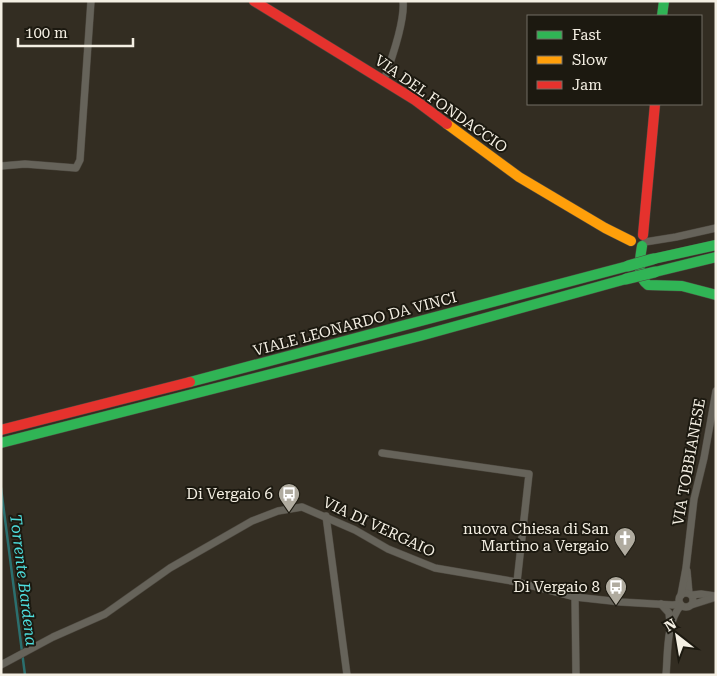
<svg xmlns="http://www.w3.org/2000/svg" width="717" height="676" viewBox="0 0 717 676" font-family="'Roboto Serif',serif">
<rect width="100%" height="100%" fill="#332d22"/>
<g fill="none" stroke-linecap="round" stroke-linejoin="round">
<!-- stream -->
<polyline stroke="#2b6f6e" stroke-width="2.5" points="1,488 25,675"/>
<!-- street casing -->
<g stroke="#4e4940" stroke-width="8">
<g id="street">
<path d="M384,80C391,61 405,20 403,1"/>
<polyline points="1,166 25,164 76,168 80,160 91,1"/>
<polyline points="645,242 676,237 716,228"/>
<polyline points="382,453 529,474 517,582"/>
<polyline points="326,516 347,675"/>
<polyline points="687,571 689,593"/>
<circle cx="686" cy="600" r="7"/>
<polyline points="681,595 686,568 694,499 704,458 716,391"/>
<polyline points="692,595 701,594 715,596"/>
<polyline points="575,597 576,675"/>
<polyline points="661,604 669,613 670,623"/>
<polyline points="691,605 716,597"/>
<polyline points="1,665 53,637 105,614 170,568 252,521 278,511 302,507 355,530 388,549 435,568 517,582 575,597 621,602 673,605 680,604"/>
<path d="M666,675C668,652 666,623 681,605"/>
</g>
</g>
<!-- fast casing -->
<g stroke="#4e4940" stroke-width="11">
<g id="fast">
<polyline points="662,16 664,1"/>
<path d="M642,246C640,259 636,276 648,285L682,286L716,295"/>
<polyline points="653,259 716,245"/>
<polyline points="655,272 716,257"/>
<polyline points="190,382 628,266"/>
<polyline points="1,443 420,336 626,279"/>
</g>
</g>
<!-- slow casing -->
<g stroke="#4e4940" stroke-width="11">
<polyline id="slow" points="447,124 519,177 605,228 631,241"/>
</g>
<!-- jam casing -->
<g stroke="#4e4940" stroke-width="11">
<g id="jam">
<polyline points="254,1 415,100 447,124"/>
<polyline points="643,235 655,104"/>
<polyline points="1,430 190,382"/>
</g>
</g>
<!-- street -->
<use href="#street" stroke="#66635a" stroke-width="7"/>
<!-- fast -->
<use href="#fast" stroke="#30b455" stroke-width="10"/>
<!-- slow -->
<use href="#slow" stroke="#ff9f0a" stroke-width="10"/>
<!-- jam -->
<use href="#jam" stroke="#e5322d" stroke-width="10"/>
<!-- fast-bridge casing -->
<g stroke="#4e4940" stroke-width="12" stroke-linecap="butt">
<g id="fast-bridge">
<polyline points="628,266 653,259"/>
<polyline points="626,279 655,272"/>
</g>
</g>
<!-- fast-bridge -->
<use href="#fast-bridge" stroke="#30b455" stroke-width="11"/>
</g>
<!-- icons -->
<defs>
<g id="bus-pin" transform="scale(1.125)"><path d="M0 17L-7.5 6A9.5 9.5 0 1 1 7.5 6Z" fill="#b0ab9f" stroke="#1c1910"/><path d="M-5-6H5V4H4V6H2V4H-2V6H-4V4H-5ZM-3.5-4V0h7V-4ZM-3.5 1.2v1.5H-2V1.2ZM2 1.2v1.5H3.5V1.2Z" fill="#fff"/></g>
<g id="church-pin" transform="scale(1.125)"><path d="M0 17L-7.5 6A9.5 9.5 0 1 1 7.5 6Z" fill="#b0ab9f" stroke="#1c1910"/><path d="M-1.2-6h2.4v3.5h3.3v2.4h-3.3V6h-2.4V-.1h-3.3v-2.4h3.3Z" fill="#fff"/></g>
</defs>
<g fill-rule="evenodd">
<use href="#bus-pin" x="289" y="494"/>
<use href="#church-pin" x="625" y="538"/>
<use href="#bus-pin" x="616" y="587"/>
</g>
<g text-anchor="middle" stroke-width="4" stroke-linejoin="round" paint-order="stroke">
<!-- street labels -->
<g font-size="15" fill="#f4efe3" stroke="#1c1910">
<text transform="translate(441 104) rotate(35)" y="5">VIA DEL FONDACCIO</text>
<text transform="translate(355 324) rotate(-15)" y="5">VIALE LEONARDO DA VINCI</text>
<text transform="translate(689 462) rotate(-80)" y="5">VIA TOBBIANESE</text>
<text transform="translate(379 527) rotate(25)" y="5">VIA DI VERGAIO</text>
</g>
<!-- poi labels -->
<g font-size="15" fill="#f4efe3" stroke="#1c1910" text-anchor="end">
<text x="273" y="499">Di Vergaio 6</text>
<text x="609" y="534">nuova Chiesa di San<tspan x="609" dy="17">Martino a Vergaio</tspan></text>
<text x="600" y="592">Di Vergaio 8</text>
</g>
<!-- water labels -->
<g font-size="16" font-style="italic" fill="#4edede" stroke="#1c1910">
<text transform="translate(24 580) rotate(83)" y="6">Torrente Bardena</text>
</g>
</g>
<!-- border -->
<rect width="717" height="676" fill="none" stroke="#f4efe3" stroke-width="5"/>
<!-- legend -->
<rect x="527" y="15" width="175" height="90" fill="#1c1910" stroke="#726f64"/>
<rect x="537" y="31" width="25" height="8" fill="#30b455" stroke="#726f64"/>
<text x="572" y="40" font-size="15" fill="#f4efe3">Fast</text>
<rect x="537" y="56" width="25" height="8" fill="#ff9f0a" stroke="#726f64"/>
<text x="572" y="65" font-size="15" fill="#f4efe3">Slow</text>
<rect x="537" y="81" width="25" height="8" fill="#e5322d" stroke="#726f64"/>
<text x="572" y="90" font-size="15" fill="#f4efe3">Jam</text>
<!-- north arrow -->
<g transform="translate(677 636) rotate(329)" stroke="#1c1910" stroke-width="4" paint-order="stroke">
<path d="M0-4L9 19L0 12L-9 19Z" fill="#f4efe3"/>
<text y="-8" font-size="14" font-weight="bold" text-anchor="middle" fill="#f4efe3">N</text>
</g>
<!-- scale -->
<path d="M18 38v8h115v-8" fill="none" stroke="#f4efe3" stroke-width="2.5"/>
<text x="25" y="38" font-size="15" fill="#f4efe3" stroke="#1c1910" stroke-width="4" paint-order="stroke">100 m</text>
</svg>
